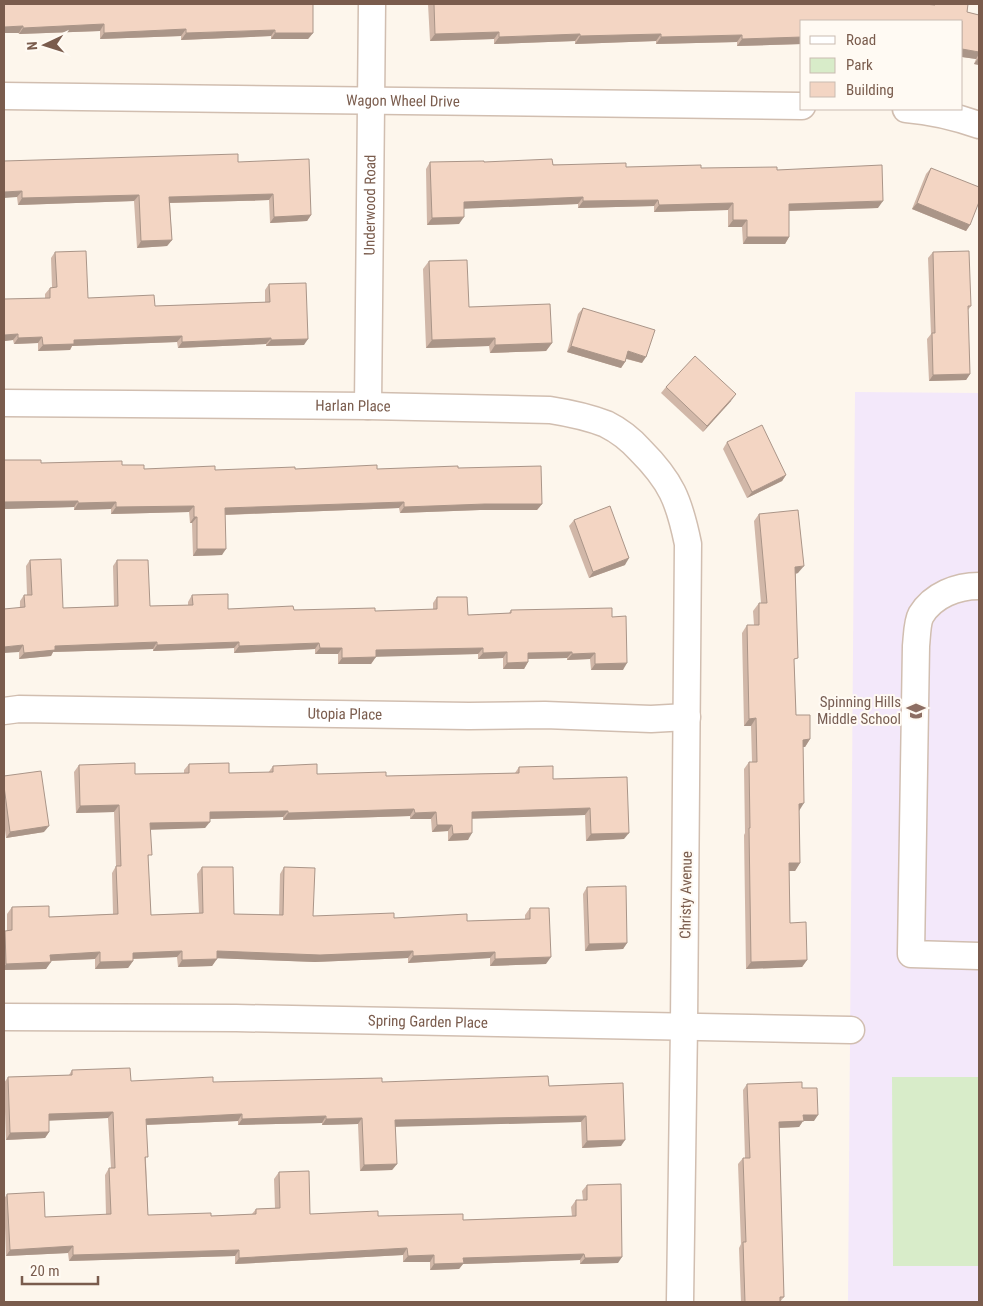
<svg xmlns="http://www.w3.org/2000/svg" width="983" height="1306" viewBox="0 0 983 1306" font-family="'Roboto Condensed',sans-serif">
<rect width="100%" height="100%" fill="#fdf6ec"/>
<!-- education -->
<polygon fill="#f3e8fa" points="855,392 979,393 979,1302 848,1302"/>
<!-- green -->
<polygon fill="#d8ecc9" points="892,1077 979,1077 979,1266 893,1266"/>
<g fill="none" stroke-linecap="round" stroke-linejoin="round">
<!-- minor casing -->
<g stroke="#d1beb0" stroke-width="29">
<g id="minor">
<path id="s1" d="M4,96L802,106"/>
<path d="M906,109C931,111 956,117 979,125"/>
<path id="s2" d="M4,403L368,406L550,410C569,413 588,417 606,424C618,430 631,440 640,450C671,481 679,500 688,544L684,1025L680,1302"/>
<path id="s3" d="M368,406L372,4"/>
<path d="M979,586C957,586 933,595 921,615C917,622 917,637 916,646L911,954L979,956"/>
<path id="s4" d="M4,711L19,709L469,716L545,715L651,719L687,717"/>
<path id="s5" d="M4,1017L236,1018L851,1030"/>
</g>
</g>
<!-- minor -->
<use href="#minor" stroke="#fff" stroke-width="26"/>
</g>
<!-- wall -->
<g fill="#d1b7a8">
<polygon points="4,4 313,33 308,39 271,39 271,36 181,40 181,36 100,39 100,31 19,34"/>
<polygon points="428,4 924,4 931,5 931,4 968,4 967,12 979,15 979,65 974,64 976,59 962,57 962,21 802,21 802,44 737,46 737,42 656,44 656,41 575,44 575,41 494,44 494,39 430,41"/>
<polygon points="4,161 238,162 311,215 307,221 270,223 269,200 170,203 172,240 167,246 137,248 134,201 18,205 17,197"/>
<polygon points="430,162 484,162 626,167 777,170 878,208 789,211 789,237 785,244 743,244 742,227 728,227 728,210 654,212 654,206 578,208 578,204 464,208 459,224 427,225 426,169"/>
<polygon points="931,168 970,225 966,231 912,209 926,174"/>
<polygon points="55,252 88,298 155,306 265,302 265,290 269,284 304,345 266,346 266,344 178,348 177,342 72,346 70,350 38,351 38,343 14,344 13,340 4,341 45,298 45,294 50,288 52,287 51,258"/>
<polygon points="933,252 971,306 968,310 970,374 966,380 929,381 927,339 931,334 928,258"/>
<polygon points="429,261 469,307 552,343 546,351 490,353 489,346 426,348 423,269"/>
<polygon points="583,308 642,363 626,359 625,362 621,368 567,352 578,314"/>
<polygon points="666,387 731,401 703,432 661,393"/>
<polygon points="727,442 786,475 782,481 747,498 723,449"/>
<polygon points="4,460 41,463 122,465 144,469 215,470 295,469 377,469 458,468 542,504 537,510 480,510 400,513 399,508 225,515 222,555 193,556 192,523 190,523 189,512 111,514 111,509 74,510 74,507 4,509"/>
<polygon points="759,514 798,573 796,574 794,664 796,715 810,739 805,747 803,747 799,811 800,863 795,871 789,871 790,923 807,960 802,967 746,969 744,835 745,833 744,769 749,762 752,762 751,726 744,726 742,633 747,625 754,625 753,611 759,603 761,603 754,521"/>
<polygon points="574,520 625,565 589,578 569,526"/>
<polygon points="30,560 63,608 114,606 113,566 117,560 150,606 188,605 188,602 192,595 228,609 375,611 433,610 433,603 437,597 468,615 509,613 511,610 612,617 623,670 591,670 590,659 567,660 567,658 528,659 528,662 524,669 503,669 503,658 478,659 478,654 376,656 371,664 338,664 338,654 315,654 315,649 234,653 234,648 153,651 153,649 53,652 51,656 19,659 20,601 24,595 27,595 26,566"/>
<polygon points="189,764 229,773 268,773 273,766 317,774 386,776 515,773 519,767 553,779 627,777 624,839 586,841 585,815 472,818 468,840 448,841 448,831 432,832 431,819 410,819 410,816 283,820 283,817 210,819 205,828 151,829 148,860 151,915 199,913 197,874 202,867 234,914 279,915 280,874 284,867 313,916 467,921 525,919 525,915 530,908 546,964 490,966 490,958 408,963 408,958 315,962 217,958 212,966 178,967 177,957 133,959 133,961 128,968 95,969 95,959 50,961 46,969 4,970 4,933 5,931 7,931 7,914 12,907 49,917 113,914 112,873 116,866 114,812 76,813 74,772 79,765 135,774 184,773 184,770"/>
<polygon points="4,776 44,832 6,838 4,822"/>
<polygon points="587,887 627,943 623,949 585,951 583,894"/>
<polygon points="72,1070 131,1081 213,1082 382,1082 549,1086 623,1083 621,1146 582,1148 581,1122 395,1126 397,1164 392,1170 360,1171 358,1124 322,1125 322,1123 238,1125 238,1121 146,1125 146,1161 148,1215 211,1216 252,1214 256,1209 275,1208 274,1179 279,1172 310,1214 378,1216 463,1220 572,1216 571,1207 576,1200 583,1200 582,1191 587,1185 618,1263 580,1264 580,1260 463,1264 459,1269 430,1270 430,1262 403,1262 403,1255 235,1264 235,1256 69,1261 68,1253 6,1256 4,1199 7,1194 45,1217 106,1215 105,1175 109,1168 111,1168 108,1118 49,1120 49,1132 45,1138 6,1140 4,1083 8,1077 69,1075"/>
<polygon points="747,1084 802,1088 814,1121 803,1121 799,1127 779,1128 784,1297 780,1302 741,1302 739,1248 741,1244 738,1164 743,1158 745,1158 743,1090"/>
</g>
<!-- shaded-wall -->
<g fill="#aa9588">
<polygon points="104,24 100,31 19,34 23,28"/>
<polygon points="23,26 19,33 4,33 4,27"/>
<polygon points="186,29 181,36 100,39 104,33"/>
<polygon points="275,30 271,36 181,40 186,33"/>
<polygon points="499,32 494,39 430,41 435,34"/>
<polygon points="275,33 313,33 308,39 271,39"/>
<polygon points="580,34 575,41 494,44 499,37"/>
<polygon points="661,34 656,41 575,44 580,36"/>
<polygon points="742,35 737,42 656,44 661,37"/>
<polygon points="802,37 802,44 737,46 742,39"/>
<polygon points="962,49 979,52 979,54 976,59 962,57"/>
<polygon points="979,57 979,65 974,64"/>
<polygon points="22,191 17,197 4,198 4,192"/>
<polygon points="273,194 269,200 165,203 169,197"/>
<polygon points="139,195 134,201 18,205 22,198"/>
<polygon points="583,197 578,204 459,209 464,202"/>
<polygon points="658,200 654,206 578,208 583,201"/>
<polygon points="883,201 878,208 784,211 789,204"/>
<polygon points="733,203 728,210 654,212 659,205"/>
<polygon points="917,203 970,225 966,231 912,209"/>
<polygon points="311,215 307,221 270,223 274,217"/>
<polygon points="464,217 459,224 427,225 432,218"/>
<polygon points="733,220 747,220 742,227 728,227"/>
<polygon points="747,237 789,237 785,244 743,244"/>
<polygon points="172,240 167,246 137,248 141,241"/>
<polygon points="18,334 13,340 4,341 4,335"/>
<polygon points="182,336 177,342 72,346 70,350 38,351 43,345 74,340"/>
<polygon points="42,337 38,343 14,344 18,338"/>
<polygon points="271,338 266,344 178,348 182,342"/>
<polygon points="495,338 489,346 426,348 432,340"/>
<polygon points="308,339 304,345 266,346 271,340"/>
<polygon points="552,343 546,351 490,353 495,345"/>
<polygon points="571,346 625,362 621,368 567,352"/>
<polygon points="628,351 646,357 642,363 624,358"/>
<polygon points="970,374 966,380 929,381 933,375"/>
<polygon points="736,394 731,401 703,432 707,426"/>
<polygon points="786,475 782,481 747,498 752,492"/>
<polygon points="78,501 74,507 4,509 4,502"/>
<polygon points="116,502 111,509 74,510 78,503"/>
<polygon points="404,502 399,508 221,515 225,508"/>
<polygon points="485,504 542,504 537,510 480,510 400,513 404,507"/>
<polygon points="194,506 189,512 111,514 116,507"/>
<polygon points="194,517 197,517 192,523 190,523"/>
<polygon points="197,549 226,549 222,555 193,556"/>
<polygon points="629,558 625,565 589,578 593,572"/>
<polygon points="804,566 798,573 790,574 795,567"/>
<polygon points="157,642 153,649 53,652 51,656 19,659 24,653 55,646"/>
<polygon points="239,642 234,648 153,651 157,645"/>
<polygon points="319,643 315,649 234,653 239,646"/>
<polygon points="23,645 19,652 4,653 4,647"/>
<polygon points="320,648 342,648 338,654 315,654"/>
<polygon points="483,648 478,654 371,657 376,650"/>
<polygon points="507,652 503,658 478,659 483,653"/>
<polygon points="572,652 567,658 523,659 528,653"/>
<polygon points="595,653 590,659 567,660 572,654"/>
<polygon points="376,657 371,664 338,664 342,658"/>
<polygon points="528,662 524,669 503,669 507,663"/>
<polygon points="627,663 623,670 591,670 595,664"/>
<polygon points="756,718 751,726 744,726 749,719"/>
<polygon points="810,739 805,747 798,747 803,740"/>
<polygon points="804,803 799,811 799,804"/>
<polygon points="119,805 114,812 76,813 80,806"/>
<polygon points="590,808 585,815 467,819 472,812"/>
<polygon points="414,809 410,816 283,820 288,813"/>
<polygon points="288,811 283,817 205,819 210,812"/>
<polygon points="436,812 431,819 410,819 415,813"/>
<polygon points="210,822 205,828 146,830 150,823"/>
<polygon points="437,825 452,825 448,831 432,832"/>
<polygon points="49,826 44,832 6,838 10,832"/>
<polygon points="472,833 468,840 448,841 453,834"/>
<polygon points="629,833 624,839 586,841 591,834"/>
<polygon points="789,863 800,863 795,871 784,871"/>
<polygon points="627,943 623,949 585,951 589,944"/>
<polygon points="182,951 177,957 128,959 133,953"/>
<polygon points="217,951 413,951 408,958 315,962 212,958"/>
<polygon points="100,952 95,959 46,961 50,955"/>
<polygon points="495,952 490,958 408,963 413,956"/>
<polygon points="551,957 546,964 490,966 495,959"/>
<polygon points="217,959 212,966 178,967 182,960"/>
<polygon points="807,960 802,967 746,969 751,962"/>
<polygon points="133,961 128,968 95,969 100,962"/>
<polygon points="51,962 46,969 4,970 4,967 6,964"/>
<polygon points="113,1112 108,1118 44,1121 49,1114"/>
<polygon points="242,1114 238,1121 142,1125 146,1119"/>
<polygon points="803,1115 818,1115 814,1121 803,1121 799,1127 775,1128 779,1122"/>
<polygon points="326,1116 322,1123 238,1125 242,1119"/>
<polygon points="586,1116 581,1122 391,1127 395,1120"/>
<polygon points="362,1118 358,1124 322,1125 326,1119"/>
<polygon points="49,1132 45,1138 6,1140 10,1133"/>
<polygon points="625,1140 621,1146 582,1148 587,1141"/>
<polygon points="397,1164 392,1170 360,1171 364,1165"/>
<polygon points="73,1246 68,1253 6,1256 10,1250"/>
<polygon points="407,1248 403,1255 235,1264 239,1258"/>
<polygon points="239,1250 235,1256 69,1261 73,1255"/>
<polygon points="584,1254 580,1260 463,1264 459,1269 430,1270 434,1264 463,1258"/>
<polygon points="434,1255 430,1262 403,1262 408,1256"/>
<polygon points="622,1257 618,1263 580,1264 585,1258"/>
</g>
<!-- building -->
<g fill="#f3d5c3" stroke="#aa9588">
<polygon points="4,4 313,4 313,33 275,33 275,30 186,33 186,29 104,33 104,24 23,28 23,26 4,27"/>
<polygon points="434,4 924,4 935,5 935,4 968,4 967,12 979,15 979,52 962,49 962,21 802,21 802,37 742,39 742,35 661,37 661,34 580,36 580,34 499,37 499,32 435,34"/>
<polygon points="238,154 238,162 309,159 311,215 274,217 273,194 169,197 172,240 141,241 139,195 22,198 22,191 4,192 4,161"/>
<polygon points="552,159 553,165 626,163 626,167 701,165 701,168 777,167 777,170 882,165 883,201 789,204 789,237 747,237 747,220 733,220 733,203 659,205 658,200 583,201 583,197 464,202 464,217 432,218 430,162 484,161 484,162"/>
<polygon points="931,168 979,187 979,202 970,225 917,203"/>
<polygon points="86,251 88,298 154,295 155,306 270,302 269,284 306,283 308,339 271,340 271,338 182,342 182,336 74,340 74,344 43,345 42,337 18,338 18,334 4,335 4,299 50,298 50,288 57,287 55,252"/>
<polygon points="969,251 971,306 968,306 970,374 933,375 932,333 935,333 933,252"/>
<polygon points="467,260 469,307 550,304 552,343 495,345 495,338 432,340 429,261"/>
<polygon points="583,308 655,330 646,357 628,351 625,362 571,346"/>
<polygon points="695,356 736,394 707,426 666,387"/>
<polygon points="762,425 786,475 752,492 727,442"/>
<polygon points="4,460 41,460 41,463 122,461 122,465 144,465 144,469 215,466 215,470 295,467 295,469 377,465 377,469 458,466 458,468 541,466 542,504 485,504 404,507 404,502 225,508 226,549 197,549 197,517 194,517 194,506 116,507 116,502 78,503 78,501 4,502"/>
<polygon points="610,506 629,558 593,572 574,520"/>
<polygon points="798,510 804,566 795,567 798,658 794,659 796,715 810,715 810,739 803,740 804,803 799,804 800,863 789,863 790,923 806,922 807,960 751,962 749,828 750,828 749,762 757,762 756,718 749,719 747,625 759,625 759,603 767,603 759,514"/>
<polygon points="61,559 63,608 118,606 117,560 148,560 150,606 193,605 192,595 228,594 228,609 293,606 294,610 375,608 375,611 437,609 437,597 467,597 468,615 511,613 511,610 612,608 612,617 626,616 627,663 595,664 595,653 572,654 572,652 528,653 528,662 507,663 507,652 483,653 483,648 376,650 376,657 342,658 342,648 320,648 319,643 239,646 239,642 157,645 157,642 55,646 55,650 24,653 23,645 4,647 4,609 25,607 24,595 32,595 30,560"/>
<polygon points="135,763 135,774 189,773 189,764 229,763 229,773 273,772 273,766 317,764 317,774 386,772 386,776 519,773 519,767 553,766 553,779 627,777 629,833 591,834 590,808 472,812 472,833 453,834 452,825 437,825 436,812 415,813 414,809 288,813 288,811 210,812 210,822 150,823 152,855 148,855 151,915 203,913 202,867 233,867 234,914 283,915 284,867 315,868 313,916 394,913 394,918 467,914 467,921 530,919 530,908 549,908 551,957 495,959 495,952 413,956 413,951 320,955 217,951 217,959 182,960 182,951 133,953 133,961 100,962 100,952 50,955 51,962 6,964 5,931 12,930 12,907 49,906 49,917 118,914 116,866 121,866 119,805 80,806 79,765"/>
<polygon points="41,771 49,826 10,832 4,786 4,776"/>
<polygon points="626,886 627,943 589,944 587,887"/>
<polygon points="130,1068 131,1081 213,1077 213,1082 382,1078 382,1082 548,1076 549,1086 623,1083 625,1140 587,1141 586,1116 395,1120 397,1164 364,1165 362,1118 326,1119 326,1116 242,1119 242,1114 146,1119 148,1157 145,1157 148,1215 211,1213 211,1216 256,1214 256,1209 280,1208 279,1172 309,1171 310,1214 378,1211 378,1216 463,1214 463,1220 576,1216 576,1200 587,1200 587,1185 621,1184 622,1257 585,1258 584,1254 463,1258 464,1263 434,1264 434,1255 408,1256 407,1248 239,1258 239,1250 73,1255 73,1246 10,1250 7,1194 44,1192 45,1217 111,1214 109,1168 115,1168 113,1112 49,1114 49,1132 10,1133 8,1077 72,1075 72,1070"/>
<polygon points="802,1082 802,1088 817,1088 818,1115 803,1115 804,1121 779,1122 784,1297 780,1297 780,1302 745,1302 743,1242 746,1242 743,1158 750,1158 747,1084"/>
</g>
<!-- icons -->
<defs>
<g id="school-bare" transform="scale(1.5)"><path d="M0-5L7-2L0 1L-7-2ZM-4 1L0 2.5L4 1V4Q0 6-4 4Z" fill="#8d6e63" stroke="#fffaf3" stroke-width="2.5" paint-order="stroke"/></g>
</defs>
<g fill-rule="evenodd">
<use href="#school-bare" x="916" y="711"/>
</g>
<g text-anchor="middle" stroke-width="4" stroke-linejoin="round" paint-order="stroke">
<!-- street labels -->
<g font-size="15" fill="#7a5c4d" stroke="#fffaf3">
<text dy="5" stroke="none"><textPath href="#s1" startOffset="399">Wagon Wheel Drive</textPath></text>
<text dy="5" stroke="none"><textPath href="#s3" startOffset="201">Underwood Road</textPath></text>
<text dy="5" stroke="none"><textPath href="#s2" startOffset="349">Harlan Place</textPath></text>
<text dy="5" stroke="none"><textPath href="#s4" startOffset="341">Utopia Place</textPath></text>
<text transform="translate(686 895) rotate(-89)" y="5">Christy Avenue</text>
<text dy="5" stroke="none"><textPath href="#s5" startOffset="424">Spring Garden Place</textPath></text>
</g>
<!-- education labels -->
<g font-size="15" fill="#785e54" stroke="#fffaf3" text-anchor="end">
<text x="901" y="707">Spinning Hills<tspan x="901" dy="17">Middle School</tspan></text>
</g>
</g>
<!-- border -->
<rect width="983" height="1306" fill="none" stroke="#7a5c4d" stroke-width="10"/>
<!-- legend -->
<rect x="800" y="20" width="162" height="90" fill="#fffaf3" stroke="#cabbb1"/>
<rect x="810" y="36" width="25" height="8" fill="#ffffff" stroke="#cabbb1"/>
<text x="846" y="45" font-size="15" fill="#7a5c4d">Road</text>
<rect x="810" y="58" width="25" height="15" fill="#d8ecc9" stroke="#cabbb1"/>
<text x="846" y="70" font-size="15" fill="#7a5c4d">Park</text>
<rect x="810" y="82" width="25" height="15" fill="#f3d5c3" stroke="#cabbb1"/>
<text x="846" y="95" font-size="15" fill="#7a5c4d">Building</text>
<!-- north arrow -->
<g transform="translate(45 45) rotate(266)" stroke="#fffaf3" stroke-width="4" paint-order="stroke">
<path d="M0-4L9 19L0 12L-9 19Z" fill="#7a5c4d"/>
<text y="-8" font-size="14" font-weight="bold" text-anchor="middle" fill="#7a5c4d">N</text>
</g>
<!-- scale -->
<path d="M22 1276v8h76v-8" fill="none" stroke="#7a5c4d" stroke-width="2.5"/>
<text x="30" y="1276" font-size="15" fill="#7a5c4d" stroke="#fffaf3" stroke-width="4" paint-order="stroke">20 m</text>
</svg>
